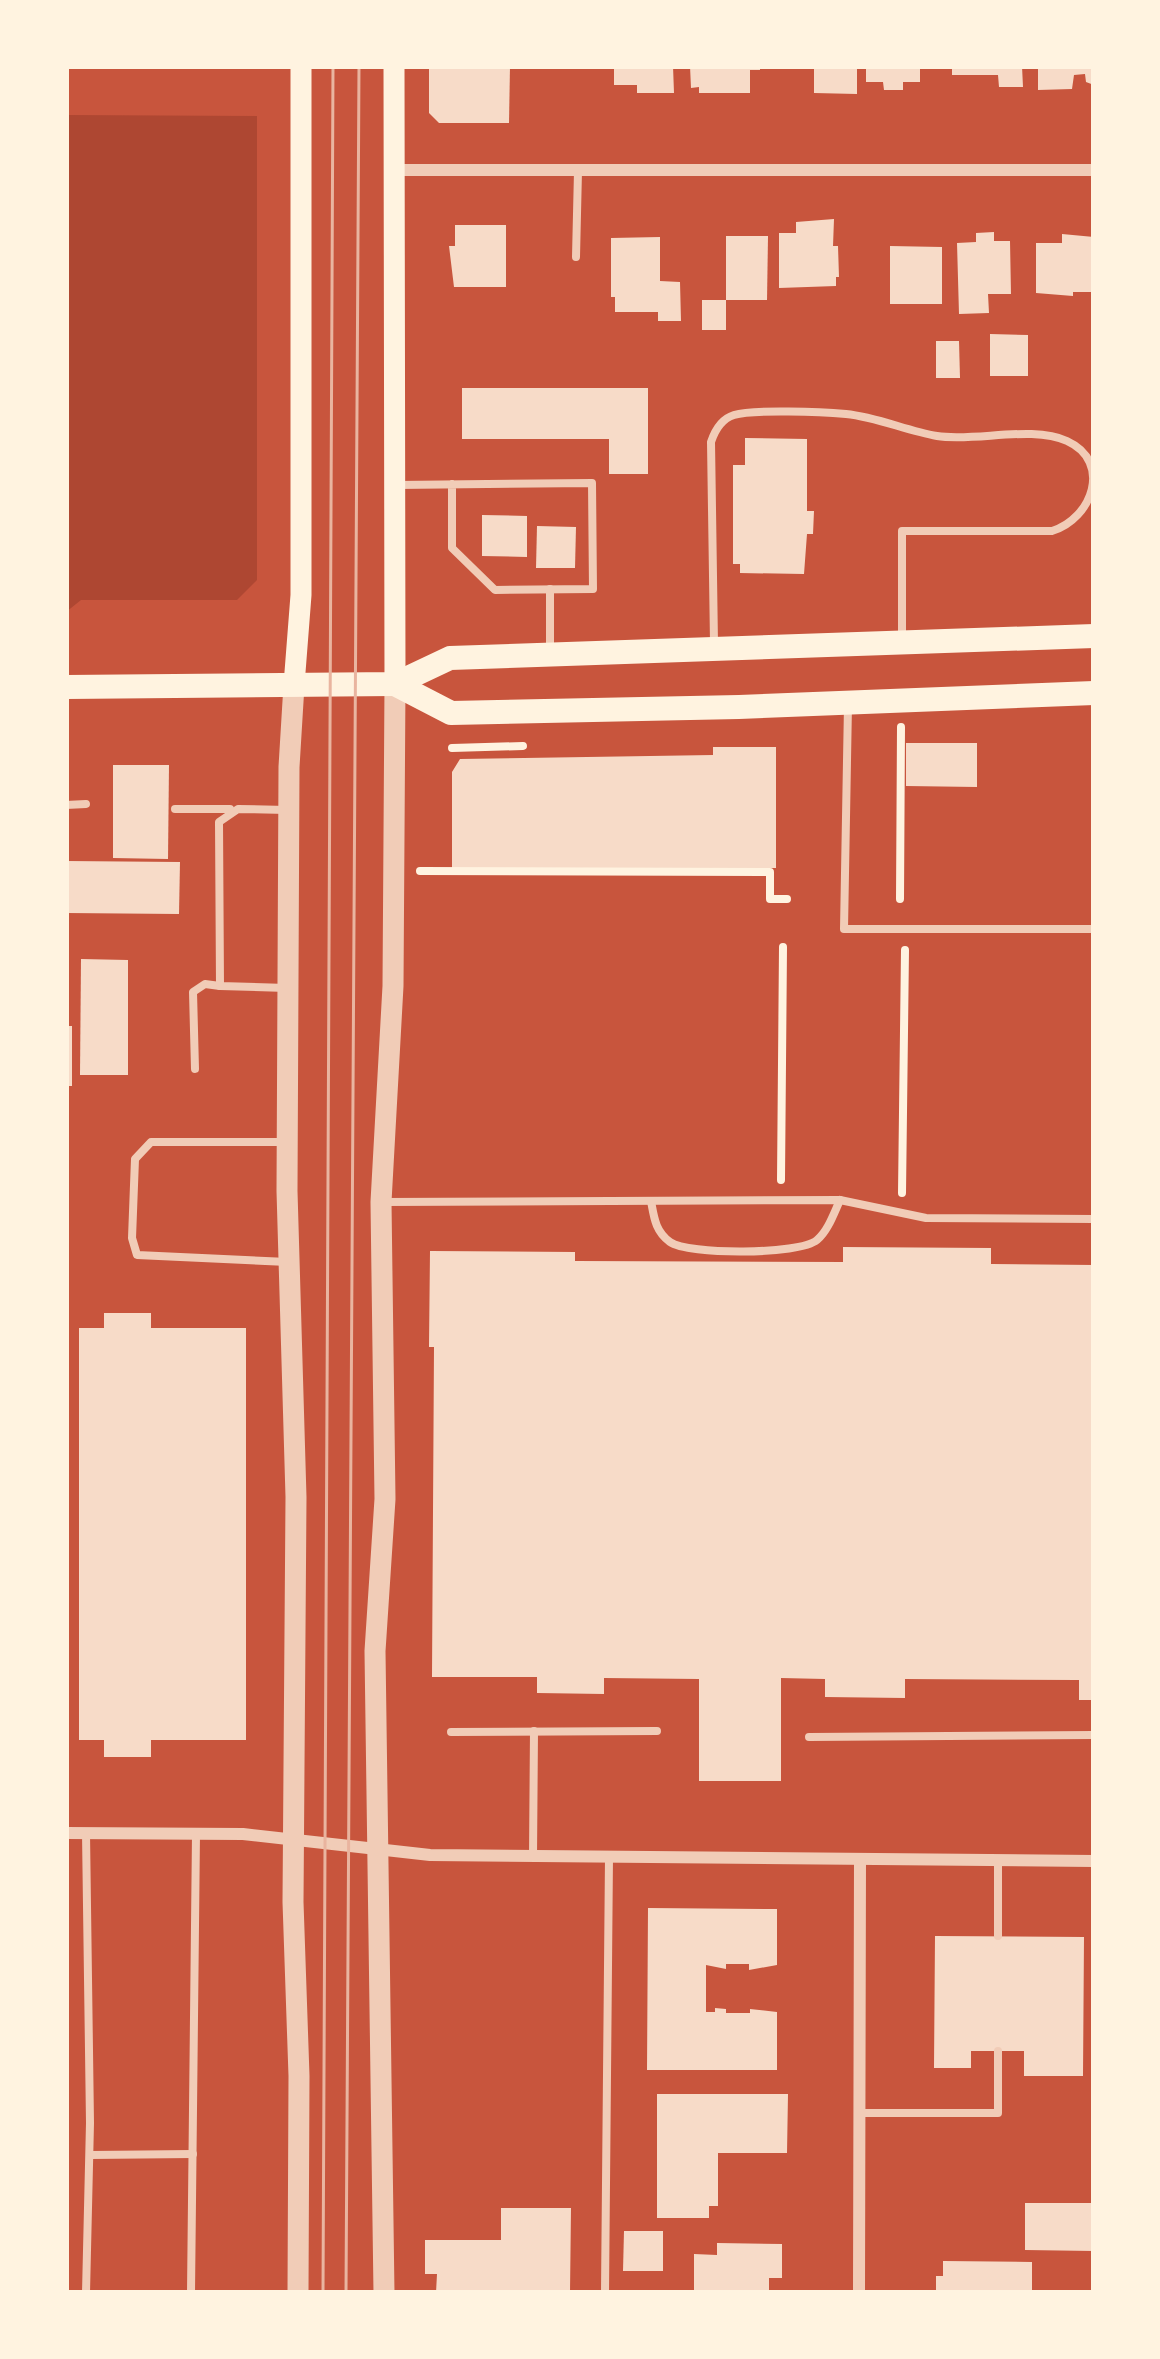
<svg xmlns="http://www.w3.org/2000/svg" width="1160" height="2359" viewBox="0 0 1160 2359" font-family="'DejaVu Sans',sans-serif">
<rect width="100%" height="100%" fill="#c8553d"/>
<!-- green -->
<polygon fill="#ae4732" points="66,115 257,116 257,580 237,600 81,600 66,612"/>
<!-- building -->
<g fill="#f7dbc8">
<polygon points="429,66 510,66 509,123 439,123 429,113"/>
<polygon points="614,66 673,66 674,93 637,93 637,85 614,85"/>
<polygon points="690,66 760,66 760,70 750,70 750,93 699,93 699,87 691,88"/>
<polygon points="814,66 857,66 857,94 814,93"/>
<polygon points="866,66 920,66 920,82 903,82 903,90 884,90 883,82 866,82"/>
<polygon points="952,66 1022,66 1023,87 999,87 998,75 952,75"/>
<polygon points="1038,66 1094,66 1094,85 1086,82 1085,74 1074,75 1072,89 1038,90"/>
<polygon points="834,219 833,246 838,246 839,277 836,277 836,286 779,288 779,233 796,233 796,222"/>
<polygon points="455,225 506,225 506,287 454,287 449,246 455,246"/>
<polygon points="994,232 994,241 1010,241 1011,294 988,294 989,313 959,314 957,243 976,242 976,233"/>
<polygon points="1062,234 1094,237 1094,292 1073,292 1073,296 1036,293 1036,243 1062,243"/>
<polygon points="726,236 768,236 767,300 726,300"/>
<polygon points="660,237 660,281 680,282 681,321 658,321 658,312 615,312 615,297 611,297 611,238"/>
<polygon points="890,246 942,247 942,304 890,304"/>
<rect x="702" y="300" width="24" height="30"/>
<polygon points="990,334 1028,335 1028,376 990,376"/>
<polygon points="936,341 959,341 960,378 936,378"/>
<polygon points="462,388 648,388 648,474 609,474 609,439 462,439"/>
<polygon points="745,438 807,439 807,511 814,511 813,534 807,534 804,574 740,573 740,564 733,564 733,465 745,465"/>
<polygon points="482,515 527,516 527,557 482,556"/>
<polygon points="537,526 576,527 575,568 536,568"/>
<polygon points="906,743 977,743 977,787 906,786"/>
<polygon points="713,747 776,747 776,868 452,868 452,772 460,759 713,755"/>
<polygon points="113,765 169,765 168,859 113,858"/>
<polygon points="66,861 180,862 179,914 66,913"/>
<polygon points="81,959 128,960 128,1075 80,1075"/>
<rect x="66" y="1026" width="6" height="60"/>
<polygon points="843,1247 991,1248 991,1264 1094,1265 1094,1700 1079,1700 1079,1680 905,1679 905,1698 825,1697 825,1679 781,1678 781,1781 699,1781 699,1679 604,1678 604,1694 537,1693 537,1677 432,1677 434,1347 429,1347 430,1251 575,1252 575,1261 843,1262"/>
<polygon points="104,1313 151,1313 151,1328 246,1328 246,1740 151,1740 151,1757 104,1757 104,1740 79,1740 79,1328 104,1328"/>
<polygon points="648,1908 777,1909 777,1965 749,1970 749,1964 726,1964 726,1969 706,1965 706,2012 715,2012 715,2008 726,2009 726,2013 750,2013 750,2009 777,2012 777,2070 647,2070"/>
<polygon points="935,1936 1084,1937 1083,2076 1024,2076 1024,2051 971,2051 971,2068 934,2068"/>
<polygon points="657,2094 788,2094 787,2153 718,2153 718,2206 709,2206 709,2218 657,2218"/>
<polygon points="1025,2203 1094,2203 1094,2251 1025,2250"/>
<polygon points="501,2208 571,2208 570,2293 436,2293 437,2274 425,2274 425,2240 501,2240"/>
<polygon points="624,2231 663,2231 663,2271 623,2271"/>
<polygon points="717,2243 782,2244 782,2278 769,2278 769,2293 694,2293 694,2254 717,2255"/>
<polygon points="943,2261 1032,2262 1032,2293 936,2293 936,2276 943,2276"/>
</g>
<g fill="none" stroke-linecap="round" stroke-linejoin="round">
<!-- path -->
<g stroke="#fff3e0" stroke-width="8">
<polyline points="452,748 523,746"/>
<polyline points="420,871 770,872 770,899 787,899"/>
<polyline points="900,899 901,727"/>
<polyline points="781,1180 783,947"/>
<polyline points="902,1193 905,950"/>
</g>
<!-- service -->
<g stroke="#f1ccb7" stroke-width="8">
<polyline points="576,257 578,171"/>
<polyline points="397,485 592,483 593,589 495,590 452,548 452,484"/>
<polyline points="550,589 550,648"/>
<path d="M714,643L711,442C715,430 721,419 734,415C754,409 823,412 846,414C877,417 907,431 937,436C975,442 1033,425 1067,441C1113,462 1092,519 1052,531H902V636"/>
<polyline points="848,705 844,929 1094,929"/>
<polyline points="66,805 86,804"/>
<polyline points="175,809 230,809"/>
<polyline points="287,988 220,986 219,822 238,809 287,810"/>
<polyline points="195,1069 193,992 205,984 220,986"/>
<polyline points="285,1142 151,1142 135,1159 132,1238 137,1255 288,1262"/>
<path d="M651,1201C654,1217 655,1231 670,1242C688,1255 799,1255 817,1240C828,1231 834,1213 840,1200"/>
<polyline points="383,1202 840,1200 926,1218 1094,1219"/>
<polyline points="451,1732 657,1731"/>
<polyline points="809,1737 1094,1735"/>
<polyline points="86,1833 90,2123 86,2293"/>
<polyline points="533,1856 534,1731"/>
<polyline points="998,1861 998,1936"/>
<polyline points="861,2113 998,2113 998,2051"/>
<polyline points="90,2155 193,2154"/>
<polyline points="191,2293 196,1834"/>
<polyline points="605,2293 609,1857"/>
</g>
<!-- minor -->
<g stroke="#f1ccb7" stroke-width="12">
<polyline points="397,170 1094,170"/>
<polyline points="66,1833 243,1834 430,1855 1094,1861"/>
<polyline points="859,2293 860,1859"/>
</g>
<!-- tertiary -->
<g stroke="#f1ccb7" stroke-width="21">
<polyline points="294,685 289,767 287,1191 296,1497 293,1902 299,2076 298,2293"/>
<polyline points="384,2293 375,1651 385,1499 381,1202 393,986 395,684"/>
</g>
<!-- secondary -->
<g stroke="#fff3e0" stroke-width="21">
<polyline points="394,66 395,684"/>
<polyline points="294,685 301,595 301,66"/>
</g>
<!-- primary -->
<g stroke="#fff3e0" stroke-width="24">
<polyline points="395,684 451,713 739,707 1094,693"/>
<polyline points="66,687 395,684 450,658 1094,636"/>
</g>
<!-- tram -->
<g stroke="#e9b49f" stroke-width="3">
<polyline points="323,2293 333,66"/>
<polyline points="346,2293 359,66"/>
</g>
</g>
<!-- border -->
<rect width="1160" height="2359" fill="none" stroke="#fff3e0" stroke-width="138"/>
</svg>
